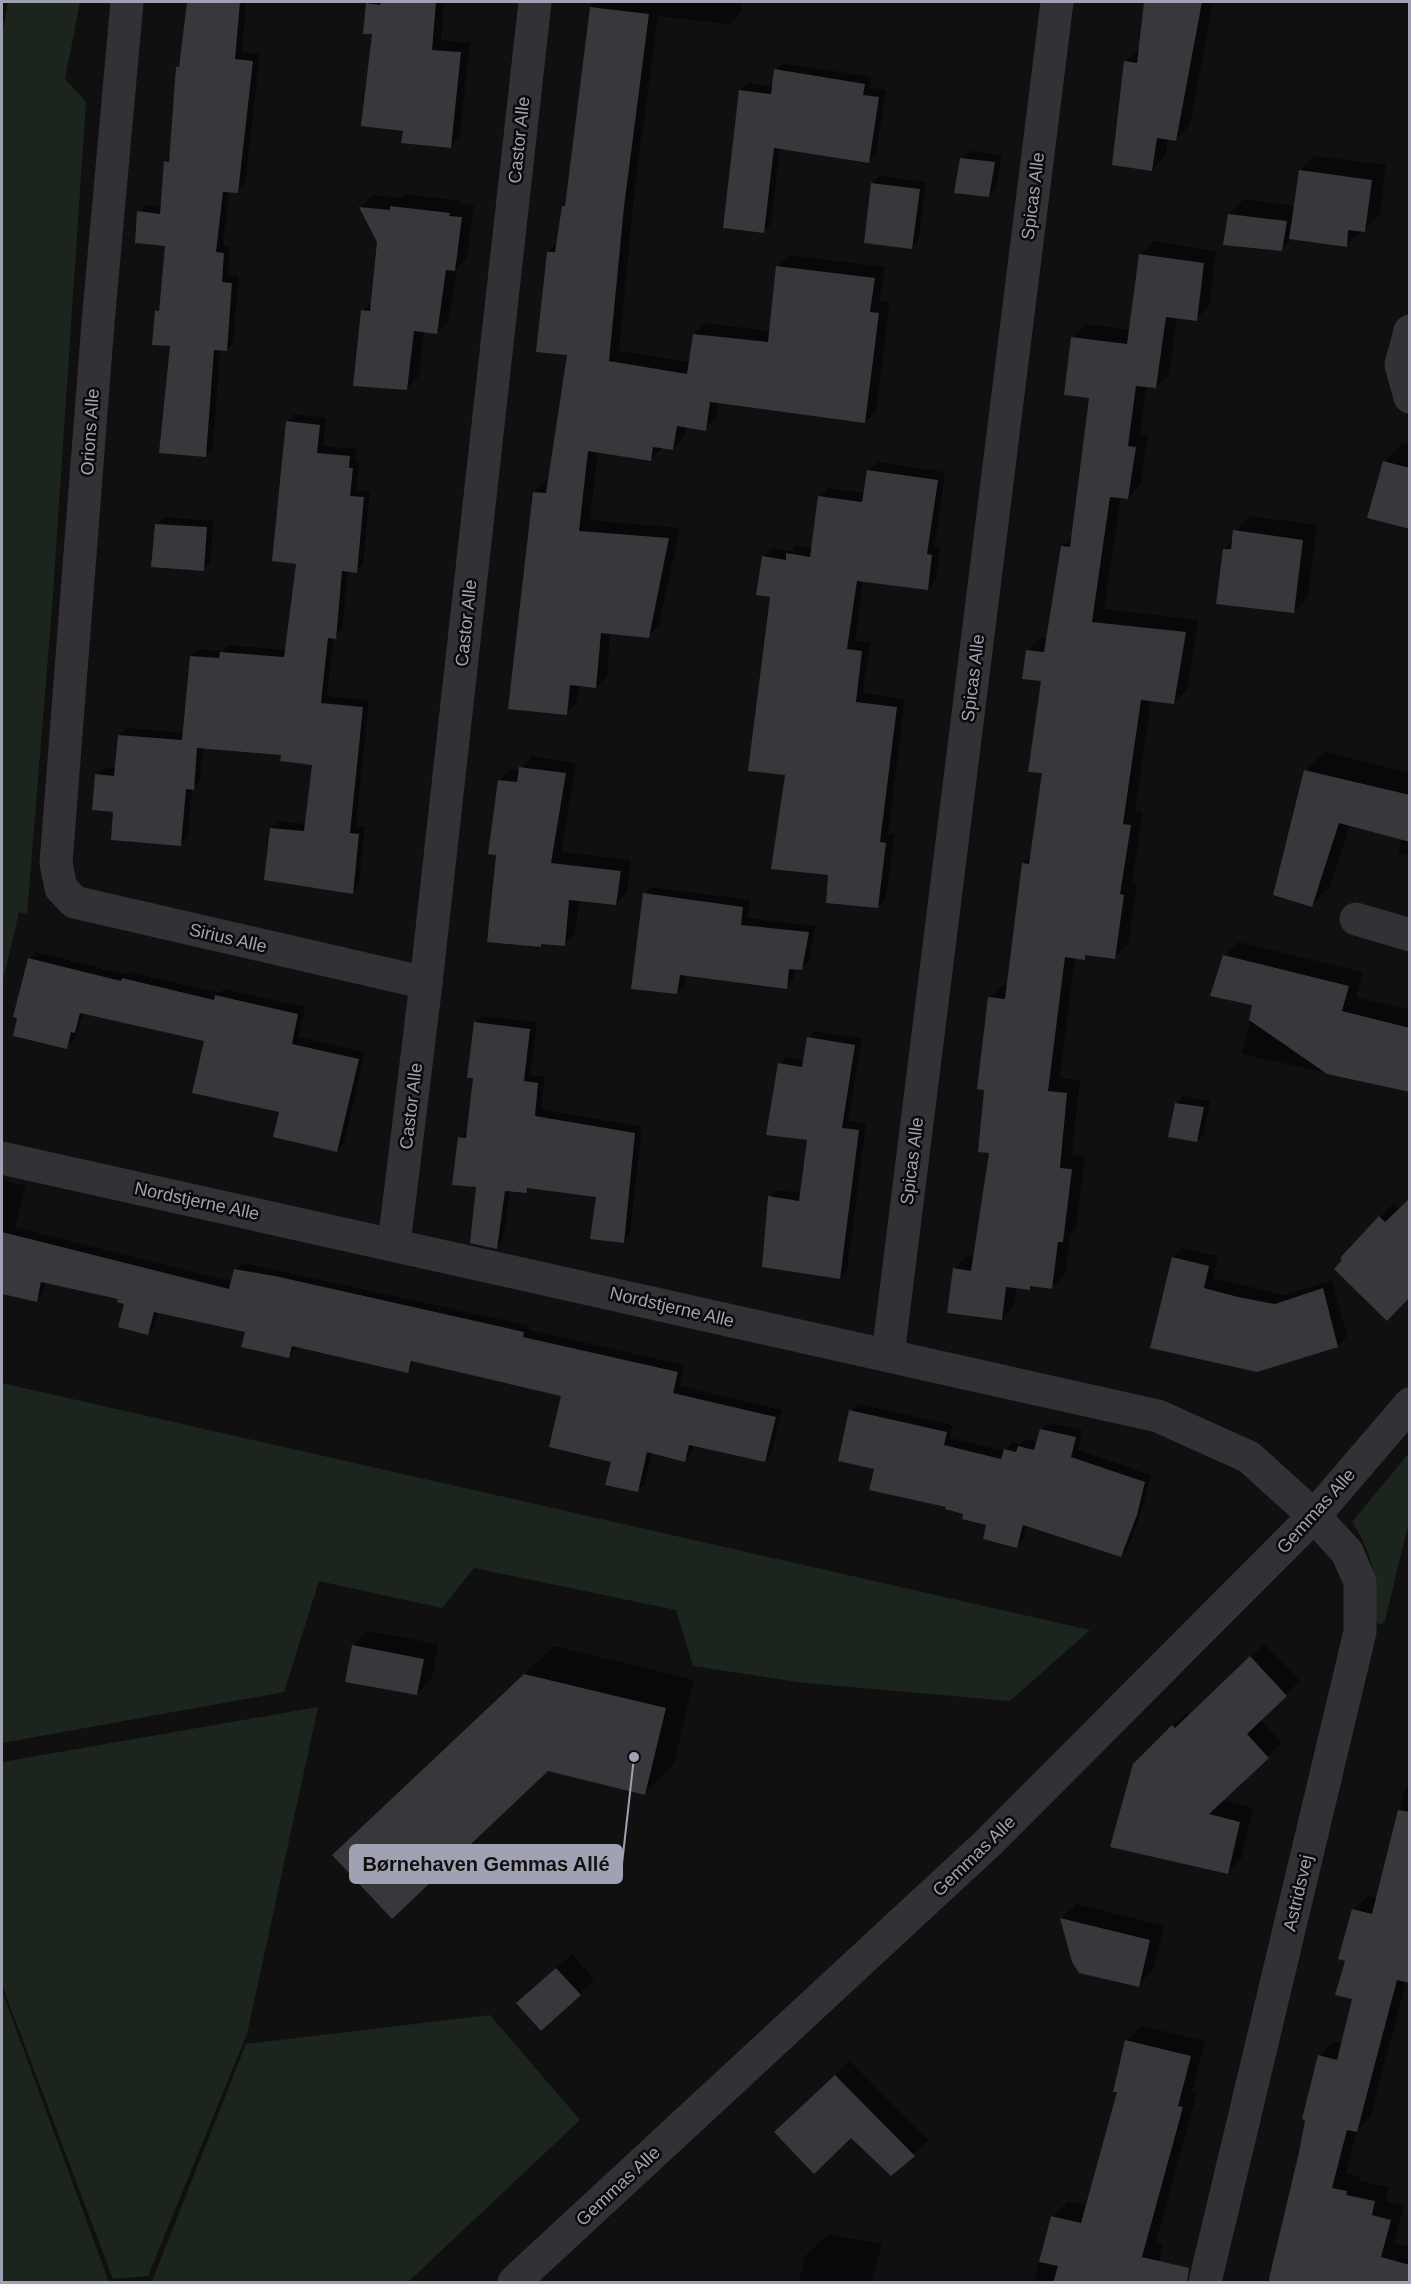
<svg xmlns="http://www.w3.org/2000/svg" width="1411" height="2284" viewBox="0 0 1411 2284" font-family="Arial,sans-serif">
<rect width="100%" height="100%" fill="#101011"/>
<!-- green -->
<g fill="#1c241e">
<polygon points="8,2 80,2 65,79 86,102 52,608 27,914 19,912 2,985 2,35"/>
<polygon points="2,1383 1090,1630 1010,1701 805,1683 693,1666 676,1610 474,1568 442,1608 319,1581 284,1692 2,1743"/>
<path d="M1409,1453V1521L1385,1621L1381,1625L1376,1623C1376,1579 1376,1560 1352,1522Z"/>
<polygon points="318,1707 247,2034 148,2276 113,2279 2,1985 2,1762"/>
<polygon points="2,1991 109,2282 2,2282"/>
<polygon points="490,2015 580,2120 408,2282 137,2282 152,2281 246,2044"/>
</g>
<!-- shadow -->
<g fill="#0007">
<polygon points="188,2 246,2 242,52 260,54 245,184 237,191 229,191 223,246 230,246 228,275 239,276 233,343 226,350 220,349 213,449 206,456 171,345 156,311 161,306 167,244 139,212 146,205 162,207 165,162 171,156 178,68 181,64"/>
<polygon points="368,2 444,2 441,40 470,43 460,136 451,146 404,129 373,33 365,32"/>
<polygon points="592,2 742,2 741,13 729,24 658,16 634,195 619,351 690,362 694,334 705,323 770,331 778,266 789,255 885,267 880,301 890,302 876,411 865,422 718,402 716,418 705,429 686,426 684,437 673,448 662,448 651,459 598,451 590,520 680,528 659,625 648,636 610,633 607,676 596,687 579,685 577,702 566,713 534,492 545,481 549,481 569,354 548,252 558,242 563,207 567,203"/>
<polygon points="1146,2 1213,2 1190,125 1176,139 1168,138 1166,155 1152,169 1125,62 1140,48"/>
<polygon points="783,63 871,77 870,88 886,90 876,154 868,161 780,147 771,224 764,231 741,90 748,83 774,87 776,70"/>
<polygon points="969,151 1002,155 996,189 989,196 962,159"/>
<polygon points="1315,156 1386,165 1380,215 1346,245 1293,238 1281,250 1229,214 1244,199 1296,206 1300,171"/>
<polygon points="880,176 926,182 919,240 911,247 873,183"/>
<polygon points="404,194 461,201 460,204 474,205 467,257 457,268 449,320 437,332 424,331 419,376 406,389 363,310 372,301 378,242 361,207 373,195 400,198"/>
<polygon points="1154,241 1216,251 1209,306 1196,319 1177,317 1169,374 1156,387 1147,386 1140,434 1148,435 1141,484 1128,498 1121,497 1104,609 1198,620 1187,690 1174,703 1151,700 1135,811 1143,812 1132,882 1137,882 1128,944 1114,957 1088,954 1084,958 1075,957 1060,1078 1080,1080 1072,1155 1085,1157 1076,1228 1070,1234 1065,1275 1051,1288 1033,1285 1029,1289 1017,1287 1014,1305 1001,1319 954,1269 967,1256 975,1257 990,1152 986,1089 989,998 1003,985 1008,985 1023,863 1032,855 1044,772 1042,680 1028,651 1041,638 1048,639 1062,547 1073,536 1091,397 1073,338 1086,324 1130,330 1140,255"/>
<polygon points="294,414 326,418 323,446 357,449 355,461 359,462 356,490 370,491 363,564 356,571 348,570 342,630 334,637 327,696 369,700 356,826 365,827 359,885 352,892 271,828 278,821 306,824 313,763 282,753 203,747 200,781 192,788 188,837 181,844 114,811 96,775 104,768 116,769 120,735 127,728 185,733 191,656 198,649 222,651 228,645 286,650 298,562 287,422"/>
<polygon points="1403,443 1410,445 1410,527 1384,462"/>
<polygon points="877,462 945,472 935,546 940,547 936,580 927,589 863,580 855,641 870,643 863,693 905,699 888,834 894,834 886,898 877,907 830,874 786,774 772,596 763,557 772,548 791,551 796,545 812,548 820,497 828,488 865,493 868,471"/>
<polygon points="1250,516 1317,525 1308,597 1293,612 1224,550 1234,540 1235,531"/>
<polygon points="164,517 213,521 211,562 203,569 157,524"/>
<polygon points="1324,752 1410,773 1410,856 1398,853 1401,838 1350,824 1330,887 1311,905 1305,771"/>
<polygon points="532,756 576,763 561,852 631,860 627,892 616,904 579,900 575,934 564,945 542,943 540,945 497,854 500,780 511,769 520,770"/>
<polygon points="651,887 750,900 747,918 815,926 809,961 801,968 795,968 793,980 786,987 686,974 684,986 677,993 644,894"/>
<polygon points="1238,942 1363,972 1356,997 1410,1010 1410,1068 1394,1088 1242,1054 1254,1004 1224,956"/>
<polygon points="36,952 128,975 130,972 220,993 224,989 305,1007 298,1037 365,1052 344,1143 337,1150 281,1111 206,1040 84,1013 74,1040 66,1047 29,959"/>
<polygon points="482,1016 537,1022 530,1075 545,1076 541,1109 642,1127 630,1234 623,1242 598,1196 531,1187 526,1192 510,1190 503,1240 496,1248 478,1186 459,1138 468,1131 475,1077 475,1023"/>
<polygon points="815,1031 862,1038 848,1121 866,1123 847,1271 840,1278 770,1197 777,1190 802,1193 809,1139 779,1064 787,1057 805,1060 808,1038"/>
<polygon points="1184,1096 1210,1101 1204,1134 1197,1141 1176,1104"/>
<polygon points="2,1180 26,1186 15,1227 233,1282 235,1270 243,1263 530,1326 529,1330 684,1365 680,1386 782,1410 771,1454 764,1461 694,1445 692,1453 684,1460 652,1452 645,1483 638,1490 563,1395 415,1360 408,1371 297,1346 289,1356 247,1331 158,1311 155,1326 147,1333 120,1298 46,1282 43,1293 36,1300 2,1292"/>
<polygon points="1394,1203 1400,1209 1410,1297 1380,1217"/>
<polygon points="1182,1248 1218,1256 1213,1278 1285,1295 1332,1280 1347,1336 1338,1346 1257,1371 1173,1258"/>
<polygon points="858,1404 953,1425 950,1438 1005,1451 1012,1442 1021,1445 1026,1439 1038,1442 1041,1430 1049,1423 1082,1430 1078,1450 1151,1475 1143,1506 1128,1548 1120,1556 1027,1525 1024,1539 1017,1546 988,1524 875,1468 851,1411"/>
<polygon points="368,1631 438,1644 432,1679 417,1694 353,1645"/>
<polygon points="1265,1644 1300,1681 1260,1720 1282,1743 1222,1800 1253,1808 1241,1859 1227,1873 1134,1764 1187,1712 1190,1715"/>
<polygon points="554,1646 694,1680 674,1764 645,1793 548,1769 362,1827"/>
<polygon points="1410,1784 1410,1981 1406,1981 1371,2116 1357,2130 1346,2173 1360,2177 1359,2181 1389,2187 1385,2201 1404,2206 1394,2243 1410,2247 1410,2282 1265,2282 1271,2276 1301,2153 1319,2056 1333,2042 1342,2043 1354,1997 1346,1960 1353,1910 1368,1896 1378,1898 1405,1789"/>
<polygon points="1076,1904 1164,1926 1153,1970 1138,1985 1073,1962 1062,1918"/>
<polygon points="572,1954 594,1979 580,1994 533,1989"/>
<polygon points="1142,2026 1205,2041 1192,2091 1197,2093 1156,2242 1163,2244 1153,2282 1034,2282 1053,2216 1068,2201 1087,2206 1119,2091 1127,2040"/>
<polygon points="850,2061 928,2140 914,2155 791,2117"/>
<polygon points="828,2234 882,2244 872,2282 799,2282 805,2256"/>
</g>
<!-- building -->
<g fill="#37373c">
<polygon points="187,2 240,2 235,59 253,61 238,193 223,192 216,252 224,253 222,282 232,283 227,351 214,350 206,457 159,453 170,346 152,345 155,310 159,311 165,246 135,243 137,211 160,214 164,161 169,162 176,67 179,67"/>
<polygon points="381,2 436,2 432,50 461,52 451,148 401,143 403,131 361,126 372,34 363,34 366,3 380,5"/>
<polygon points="1144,2 1202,2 1176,141 1157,138 1152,171 1112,165 1124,61 1137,63"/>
<polygon points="590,7 649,14 624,207 609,361 687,374 693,334 768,342 776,266 875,278 870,312 879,313 865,423 710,402 706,431 677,426 673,450 653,447 651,461 588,451 579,531 669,538 649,638 601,633 596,688 570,685 567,715 508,709 533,492 546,493 567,355 536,352 547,252 555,252 562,206 565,206"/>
<polygon points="774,69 865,84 863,95 879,97 869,163 774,148 764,233 723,228 739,90 771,94"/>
<polygon points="960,158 995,162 989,197 954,193"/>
<polygon points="1299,170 1372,180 1365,232 1348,230 1347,247 1289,239"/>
<polygon points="871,183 920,189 912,249 864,243"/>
<polygon points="390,206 450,213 449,216 462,217 455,271 446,270 437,334 414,331 407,390 353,386 361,310 370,311 377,242 359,207 390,210"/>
<polygon points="1228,214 1287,221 1282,251 1223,245"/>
<polygon points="1139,254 1204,263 1197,321 1166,317 1156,388 1136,386 1128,446 1136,447 1128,499 1110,497 1092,622 1186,632 1174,704 1141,700 1123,824 1131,825 1120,894 1124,895 1115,959 1085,955 1085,960 1065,957 1048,1091 1067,1093 1060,1168 1072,1169 1063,1242 1058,1242 1052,1289 1030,1286 1030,1290 1006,1287 1002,1320 947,1313 953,1268 971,1271 989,1153 978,1152 984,1090 977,1089 988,997 1005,999 1022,863 1029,864 1042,773 1028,772 1041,681 1022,679 1026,650 1044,652 1061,546 1070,547 1089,398 1064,395 1071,337 1127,344"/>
<polygon points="286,421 320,425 317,453 350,456 349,468 353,468 350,496 364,497 357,573 342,571 336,639 328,638 321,703 363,707 350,833 359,834 353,894 264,880 270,828 304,831 312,765 280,761 281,755 197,748 194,790 186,789 181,846 111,840 113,812 92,810 95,774 114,776 118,735 182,740 190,656 219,658 220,652 284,657 296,564 272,561"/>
<polygon points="1383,461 1410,468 1410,529 1367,518"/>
<polygon points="867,470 938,480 927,554 932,555 928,590 857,581 847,649 862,651 856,702 897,707 880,842 886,843 878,908 826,903 828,875 771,869 785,775 748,771 770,597 756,595 762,556 786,560 786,553 810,557 818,496 862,502"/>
<polygon points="155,524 207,527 204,571 151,567"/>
<polygon points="1233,530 1303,540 1294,613 1216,604 1223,549 1231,549"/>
<polygon points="519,767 566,773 551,863 621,871 616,905 569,900 565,946 541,944 541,947 487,942 496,855 488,854 498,780 517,782"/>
<polygon points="1304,770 1410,795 1410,842 1339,823 1312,907 1273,895"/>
<polygon points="643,893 743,907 741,925 809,932 802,970 789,969 787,989 680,975 677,994 631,989"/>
<polygon points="1223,955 1349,986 1342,1011 1410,1028 1410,1092 1327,1074 1249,1020 1252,1005 1210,996"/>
<polygon points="28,958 121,981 122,978 214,1000 215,995 298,1014 292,1044 359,1059 337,1152 273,1137 279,1112 192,1093 204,1041 80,1013 75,1033 71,1032 67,1049 13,1036 17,1018 13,1017"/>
<polygon points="474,1022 530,1029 524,1081 538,1083 535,1116 635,1133 624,1243 590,1239 596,1197 527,1188 527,1193 505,1191 497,1249 470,1243 476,1187 452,1185 458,1137 466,1138 473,1078 467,1078"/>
<polygon points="807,1037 855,1045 842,1128 859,1130 840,1279 762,1267 768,1196 799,1201 807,1140 766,1135 778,1063 802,1067"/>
<polygon points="1175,1103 1204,1107 1197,1142 1168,1137"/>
<polygon points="1410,1198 1410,1297 1387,1321 1334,1269 1342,1260 1340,1258 1379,1216 1385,1222"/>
<polygon points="2,1232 229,1289 234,1269 275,1276 524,1332 523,1337 678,1372 673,1393 776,1417 765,1462 689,1445 685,1462 647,1452 638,1492 605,1485 611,1462 549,1447 561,1396 411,1361 408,1373 292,1346 289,1358 241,1347 245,1332 154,1312 148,1335 118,1327 124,1304 117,1302 118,1299 41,1282 37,1302 2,1294"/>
<polygon points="1172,1257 1209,1266 1204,1288 1238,1297 1275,1304 1323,1288 1338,1347 1257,1372 1150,1348"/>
<polygon points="849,1410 947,1432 944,1445 1001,1459 1004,1449 1016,1452 1018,1446 1034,1450 1040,1429 1076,1437 1071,1457 1145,1482 1137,1515 1121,1557 1023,1525 1017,1548 983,1539 986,1525 962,1519 963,1514 945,1509 946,1507 869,1490 874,1469 838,1461"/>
<polygon points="352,1645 424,1659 417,1695 345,1682"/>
<polygon points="1250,1656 1287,1696 1247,1734 1269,1758 1209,1814 1240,1822 1228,1874 1110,1847 1133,1764 1172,1725 1175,1728"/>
<polygon points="524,1674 666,1708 645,1795 548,1771 392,1919 332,1855"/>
<polygon points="1398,1810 1410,1812 1410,1983 1397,1980 1357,2132 1347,2130 1332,2188 1347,2191 1346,2195 1375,2201 1372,2215 1391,2220 1381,2257 1410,2265 1410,2283 1268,2283 1299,2152 1305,2120 1302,2119 1318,2055 1337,2060 1352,1999 1335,1995 1345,1961 1338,1959 1352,1909 1372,1914"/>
<polygon points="1060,1918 1150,1940 1139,1987 1079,1973 1072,1962"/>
<polygon points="556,1968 581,1995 541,2031 516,2003"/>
<polygon points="1125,2040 1191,2056 1178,2106 1183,2107 1142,2257 1189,2268 1187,2283 1053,2283 1058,2266 1039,2262 1051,2216 1081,2223 1117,2092 1113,2092"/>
<polygon points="835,2075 915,2156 891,2176 851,2138 814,2174 774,2132"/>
</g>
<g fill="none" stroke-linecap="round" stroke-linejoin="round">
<!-- minor -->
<g stroke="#313136" stroke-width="33">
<polyline points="127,2 98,323 56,863 61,888 74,902 426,983"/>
<polyline points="1410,331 1401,365 1410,397"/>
<polyline points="1356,919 1410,935"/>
<polyline points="2,1158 1158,1416 1249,1457 1314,1516 1347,1552 1360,1582 1360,1632 1205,2282"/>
<polyline points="394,1244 426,983 535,2"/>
<polyline points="888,1355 1057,2"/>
<polyline points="514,2282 989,1842 1314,1516 1410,1404"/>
</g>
</g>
<g text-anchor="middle" stroke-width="5" stroke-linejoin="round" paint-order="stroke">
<!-- street labels -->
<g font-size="18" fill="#a0a2b3" stroke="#0b0b0c">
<text transform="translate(519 140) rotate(-84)" y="6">Castor Alle</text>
<text transform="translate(1033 196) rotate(-83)" y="6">Spicas Alle</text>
<text transform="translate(90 432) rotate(-86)" y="6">Orions Alle</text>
<text transform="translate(466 623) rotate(-84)" y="6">Castor Alle</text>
<text transform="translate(973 678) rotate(-83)" y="6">Spicas Alle</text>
<text transform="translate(228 938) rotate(13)" y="6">Sirius Alle</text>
<text transform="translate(411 1106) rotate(-83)" y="6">Castor Alle</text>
<text transform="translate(912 1161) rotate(-83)" y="6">Spicas Alle</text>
<text transform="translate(197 1201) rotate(12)" y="6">Nordstjerne Alle</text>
<text transform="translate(672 1307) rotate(13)" y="6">Nordstjerne Alle</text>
<text transform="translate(1316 1511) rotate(-48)" y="6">Gemmas Alle</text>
<text transform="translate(974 1856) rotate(-44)" y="6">Gemmas Alle</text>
<text transform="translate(1298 1893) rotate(-77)" y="6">Astridsvej</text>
<text transform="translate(618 2186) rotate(-43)" y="6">Gemmas Alle</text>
</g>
</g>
<!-- callouts -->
<path fill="none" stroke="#a0a2b3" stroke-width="2" d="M634 1757L622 1864"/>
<circle fill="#a0a2b3" stroke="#0b0b0c" stroke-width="2" cx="634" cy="1757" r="6"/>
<rect fill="#a0a2b3" stroke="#a0a2b3" stroke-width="2" x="350" y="1845" width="272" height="38" rx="6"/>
<g font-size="20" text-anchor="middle" font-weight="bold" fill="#111">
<text x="486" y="1871">Børnehaven Gemmas Allé</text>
</g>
<!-- border -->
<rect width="1411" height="2284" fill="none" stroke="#a0a2b3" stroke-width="6"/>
</svg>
